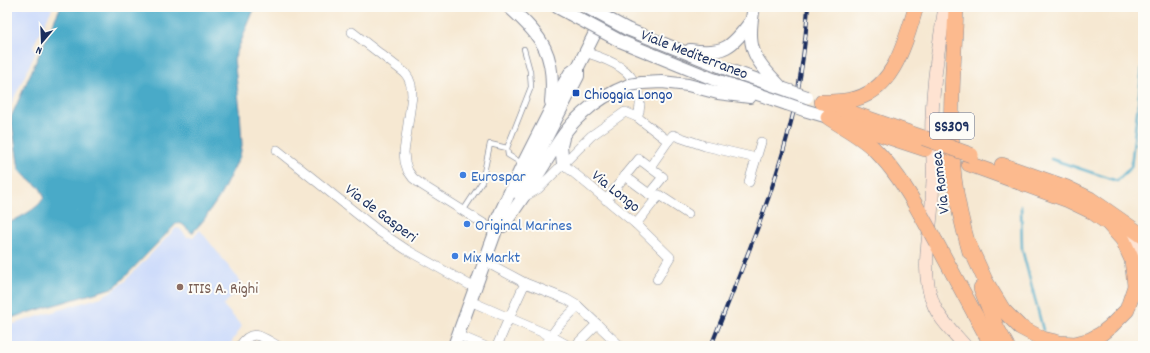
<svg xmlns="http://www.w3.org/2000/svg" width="1150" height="353" viewBox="0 0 1150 353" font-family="Dekko,sans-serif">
<rect width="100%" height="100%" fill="#fdfcf7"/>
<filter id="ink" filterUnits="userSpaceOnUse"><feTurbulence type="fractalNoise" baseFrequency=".025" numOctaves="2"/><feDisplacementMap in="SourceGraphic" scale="8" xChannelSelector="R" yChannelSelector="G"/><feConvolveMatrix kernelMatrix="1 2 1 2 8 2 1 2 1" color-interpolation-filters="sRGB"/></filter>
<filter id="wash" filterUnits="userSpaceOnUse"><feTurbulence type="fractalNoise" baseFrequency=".012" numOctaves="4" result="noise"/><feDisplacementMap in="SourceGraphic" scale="16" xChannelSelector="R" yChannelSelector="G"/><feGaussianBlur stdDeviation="0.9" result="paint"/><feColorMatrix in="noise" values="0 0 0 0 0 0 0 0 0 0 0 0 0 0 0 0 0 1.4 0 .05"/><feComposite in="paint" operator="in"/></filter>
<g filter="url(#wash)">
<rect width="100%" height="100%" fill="#f6e8d2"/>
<!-- built -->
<g fill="#cddbfa">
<polygon points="7,7 53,7 33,46 36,52 7,113"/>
<polygon points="176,228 180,229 187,237 193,237 200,230 244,286 223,305 242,326 229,346 7,346 7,326 101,297 112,291 124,282"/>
</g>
<!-- water -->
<path fill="#49aac8" stroke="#326c93" d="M62,7H255L234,59L240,110L242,145L240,156L220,196L203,221L192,233L182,224L177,223L115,287L7,319V224C18,218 41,208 44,196L40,188L26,177L19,169L11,117L60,8Z"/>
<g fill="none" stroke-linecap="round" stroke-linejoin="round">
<!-- stream -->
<g stroke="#49aac8" stroke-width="2.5">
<polyline points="1051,159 1117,181 1131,167 1143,59"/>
<polyline points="1021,206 1022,249 1043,330"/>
</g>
</g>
</g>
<g filter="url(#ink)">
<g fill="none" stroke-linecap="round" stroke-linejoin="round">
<!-- service casing -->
<g stroke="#888c98" stroke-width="6">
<g id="service">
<polyline points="523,164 508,155 507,148 531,87 530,71 524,49"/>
<polyline points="463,211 482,182 490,144 507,148"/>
</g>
</g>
<!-- minor casing -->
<g stroke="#888c98" stroke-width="10">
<g id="minor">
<path d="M352,32L405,73C411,80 412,87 412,96L404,152L405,162L408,171L413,178L422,185L489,227L490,229"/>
<path d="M585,52C597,56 610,60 620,67C636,77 645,100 637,117"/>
<polyline points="277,150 380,232 407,250 475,288"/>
<polyline points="563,164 636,224 670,257 657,279"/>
<polyline points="650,167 668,141"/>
<polyline points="625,176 639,159 663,177 649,194"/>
<polyline points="749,182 761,142"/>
<polyline points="524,197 538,189 591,136 625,112 637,117 668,141 673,135 705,146 756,158"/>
<polyline points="656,199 659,195 688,214"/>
<polyline points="606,200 625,176 656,199 636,224"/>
<polyline points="470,301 509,318 525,283 484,261"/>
<polyline points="597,324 618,344 616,346"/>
<polyline points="458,335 484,346"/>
<path d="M240,346C252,327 262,337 278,346"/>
<polyline points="497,346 509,318 551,336 559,325 578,306 566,299 525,283"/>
<polyline points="545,346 551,336 569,346"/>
<polyline points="575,346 597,324 578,306"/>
</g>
</g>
<!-- tertiary casing -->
<g stroke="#888c98" stroke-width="14">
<g id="tertiary">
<path d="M509,7C543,37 556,55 551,102"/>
<polyline points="557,7 570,14"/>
<path d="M754,7C746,47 752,57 780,86"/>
<polyline points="627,29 729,70 790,91"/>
<polyline points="620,41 713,79 787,104"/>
<path d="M690,50C724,55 732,47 751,21"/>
<polyline points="642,83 662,82 688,85 718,93 750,97"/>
<polyline points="804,110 828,117"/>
<polyline points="563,164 561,146 563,138"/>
<polyline points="518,193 578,76 578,67"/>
<polyline points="497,220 523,164 563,85 570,73 578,67 608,7"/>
<path d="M503,226C517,206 531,186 544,165C555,147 566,128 582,114C596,101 611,92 629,85"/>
<polyline points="454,346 495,233"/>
</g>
</g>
<!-- secondary casing -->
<g stroke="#888c98" stroke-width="14">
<g id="secondary">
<path d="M945,7C939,44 933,81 932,118C931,134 933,149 933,164C934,177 932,190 932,203C930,237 920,270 933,303C938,318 955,334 965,346"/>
<polyline points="1127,225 1136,242 1143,265"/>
</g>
</g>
<!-- primary casing -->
<g stroke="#888c98" stroke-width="16">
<g id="primary">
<path d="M956,7C954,64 948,121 954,178C957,203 963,228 970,252"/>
<path d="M822,102C831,102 841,102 850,100C893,93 905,43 916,7"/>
<polyline points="829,105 924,138"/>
<path d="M828,117C844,128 863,137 876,151C894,169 908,191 920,213"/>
<polyline points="846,123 925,149"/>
<polyline points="1002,165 1065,187 1090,199 1143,236"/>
<polyline points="936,242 992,346"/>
<polyline points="968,243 986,282 1003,310 1020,327 1043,339 1060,343 1075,344 1090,340 1101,334 1111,326 1127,310 1135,286 1132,260 1123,240 1108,223 1091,211 1068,200 969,164"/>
<polyline points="981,288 996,326 1007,346"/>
</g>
</g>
<!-- service -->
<use href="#service" stroke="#fff" stroke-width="4.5"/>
<!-- minor -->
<use href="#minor" stroke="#fff" stroke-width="9"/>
<!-- tertiary -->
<use href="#tertiary" stroke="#fff" stroke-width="12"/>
<!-- secondary -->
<use href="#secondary" stroke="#fee3d2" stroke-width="13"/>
<!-- primary -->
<use href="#primary" stroke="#fcba8e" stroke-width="15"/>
<!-- rail casing -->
<g stroke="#1b2f5e" stroke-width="4">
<path id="rail" d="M711,346C739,275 770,204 789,130C800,89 805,48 808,7"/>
</g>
<!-- rail -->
<use href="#rail" stroke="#fdfcf7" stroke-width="2.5" stroke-dasharray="8" stroke-linecap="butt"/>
<!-- tertiary-bridge casing -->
<g stroke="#888c98" stroke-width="14" stroke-linecap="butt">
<g id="tertiary-bridge">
<polyline points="586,7 627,29"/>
<polyline points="570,14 620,41"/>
<polyline points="629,85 642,83"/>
<polyline points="790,91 807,97"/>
<polyline points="787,104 804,110"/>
</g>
</g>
<!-- primary-bridge casing -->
<g stroke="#888c98" stroke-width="16" stroke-linecap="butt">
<g id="primary-bridge">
<polyline points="924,138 971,155"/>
<polyline points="920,213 936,242"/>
</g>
</g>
<!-- tertiary-bridge -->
<use href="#tertiary-bridge" stroke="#fff" stroke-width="12"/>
<!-- primary-bridge -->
<use href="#primary-bridge" stroke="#fcba8e" stroke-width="15"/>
</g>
</g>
<!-- markers -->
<rect fill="#1a4fb4" stroke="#fdfcf7" stroke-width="1.5" x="572" y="89" width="8" height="8" rx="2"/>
<g fill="#3f7fe0" stroke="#fdfcf7" stroke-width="1.5">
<circle cx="463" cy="175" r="4"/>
<circle cx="467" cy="224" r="4"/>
<circle cx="455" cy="256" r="4"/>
</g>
<circle fill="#8d6e63" stroke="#fdfcf7" stroke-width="1.5" cx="180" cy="287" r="4"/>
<g text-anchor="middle" stroke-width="4" stroke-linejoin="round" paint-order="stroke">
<!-- shield labels -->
<rect fill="#fdfcf7" stroke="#5f6c8c" stroke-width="1" x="930" y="113" width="44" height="26" rx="3"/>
<g font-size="15" font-weight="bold" fill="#1b2f5e">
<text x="952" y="131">SS309</text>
</g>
<!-- street labels -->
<g font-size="16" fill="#1b2f5e" stroke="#fdfcf7">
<text transform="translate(695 53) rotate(21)" y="6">Viale Mediterraneo</text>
<text transform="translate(939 183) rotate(-97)" y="6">Via Romea</text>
<text transform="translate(617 190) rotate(39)" y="6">Via Longo</text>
<text transform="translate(382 212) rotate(37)" y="6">Via de Gasperi</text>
</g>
<!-- transit labels -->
<g font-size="16" fill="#164399" stroke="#fdfcf7" text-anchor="start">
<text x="584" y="99">Chioggia Longo</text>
</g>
<!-- shop labels -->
<g font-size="16" fill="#366cbe" stroke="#fdfcf7" text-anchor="start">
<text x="471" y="181">Eurospar</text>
<text x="475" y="230">Original Marines</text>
<text x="463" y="262">Mix Markt</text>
</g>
<!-- education labels -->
<g font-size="16" fill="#785e54" stroke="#fdfcf7" text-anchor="start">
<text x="188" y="293">ITIS A. Righi</text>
</g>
</g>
<!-- margin -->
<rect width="1150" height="353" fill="none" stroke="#fdfcf7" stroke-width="24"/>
<!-- north arrow -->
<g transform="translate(42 42) rotate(199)" stroke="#fdfcf7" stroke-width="3" paint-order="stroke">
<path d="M0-3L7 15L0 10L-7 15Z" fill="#1b2f5e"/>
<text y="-6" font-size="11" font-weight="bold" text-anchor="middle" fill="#1b2f5e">N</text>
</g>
</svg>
